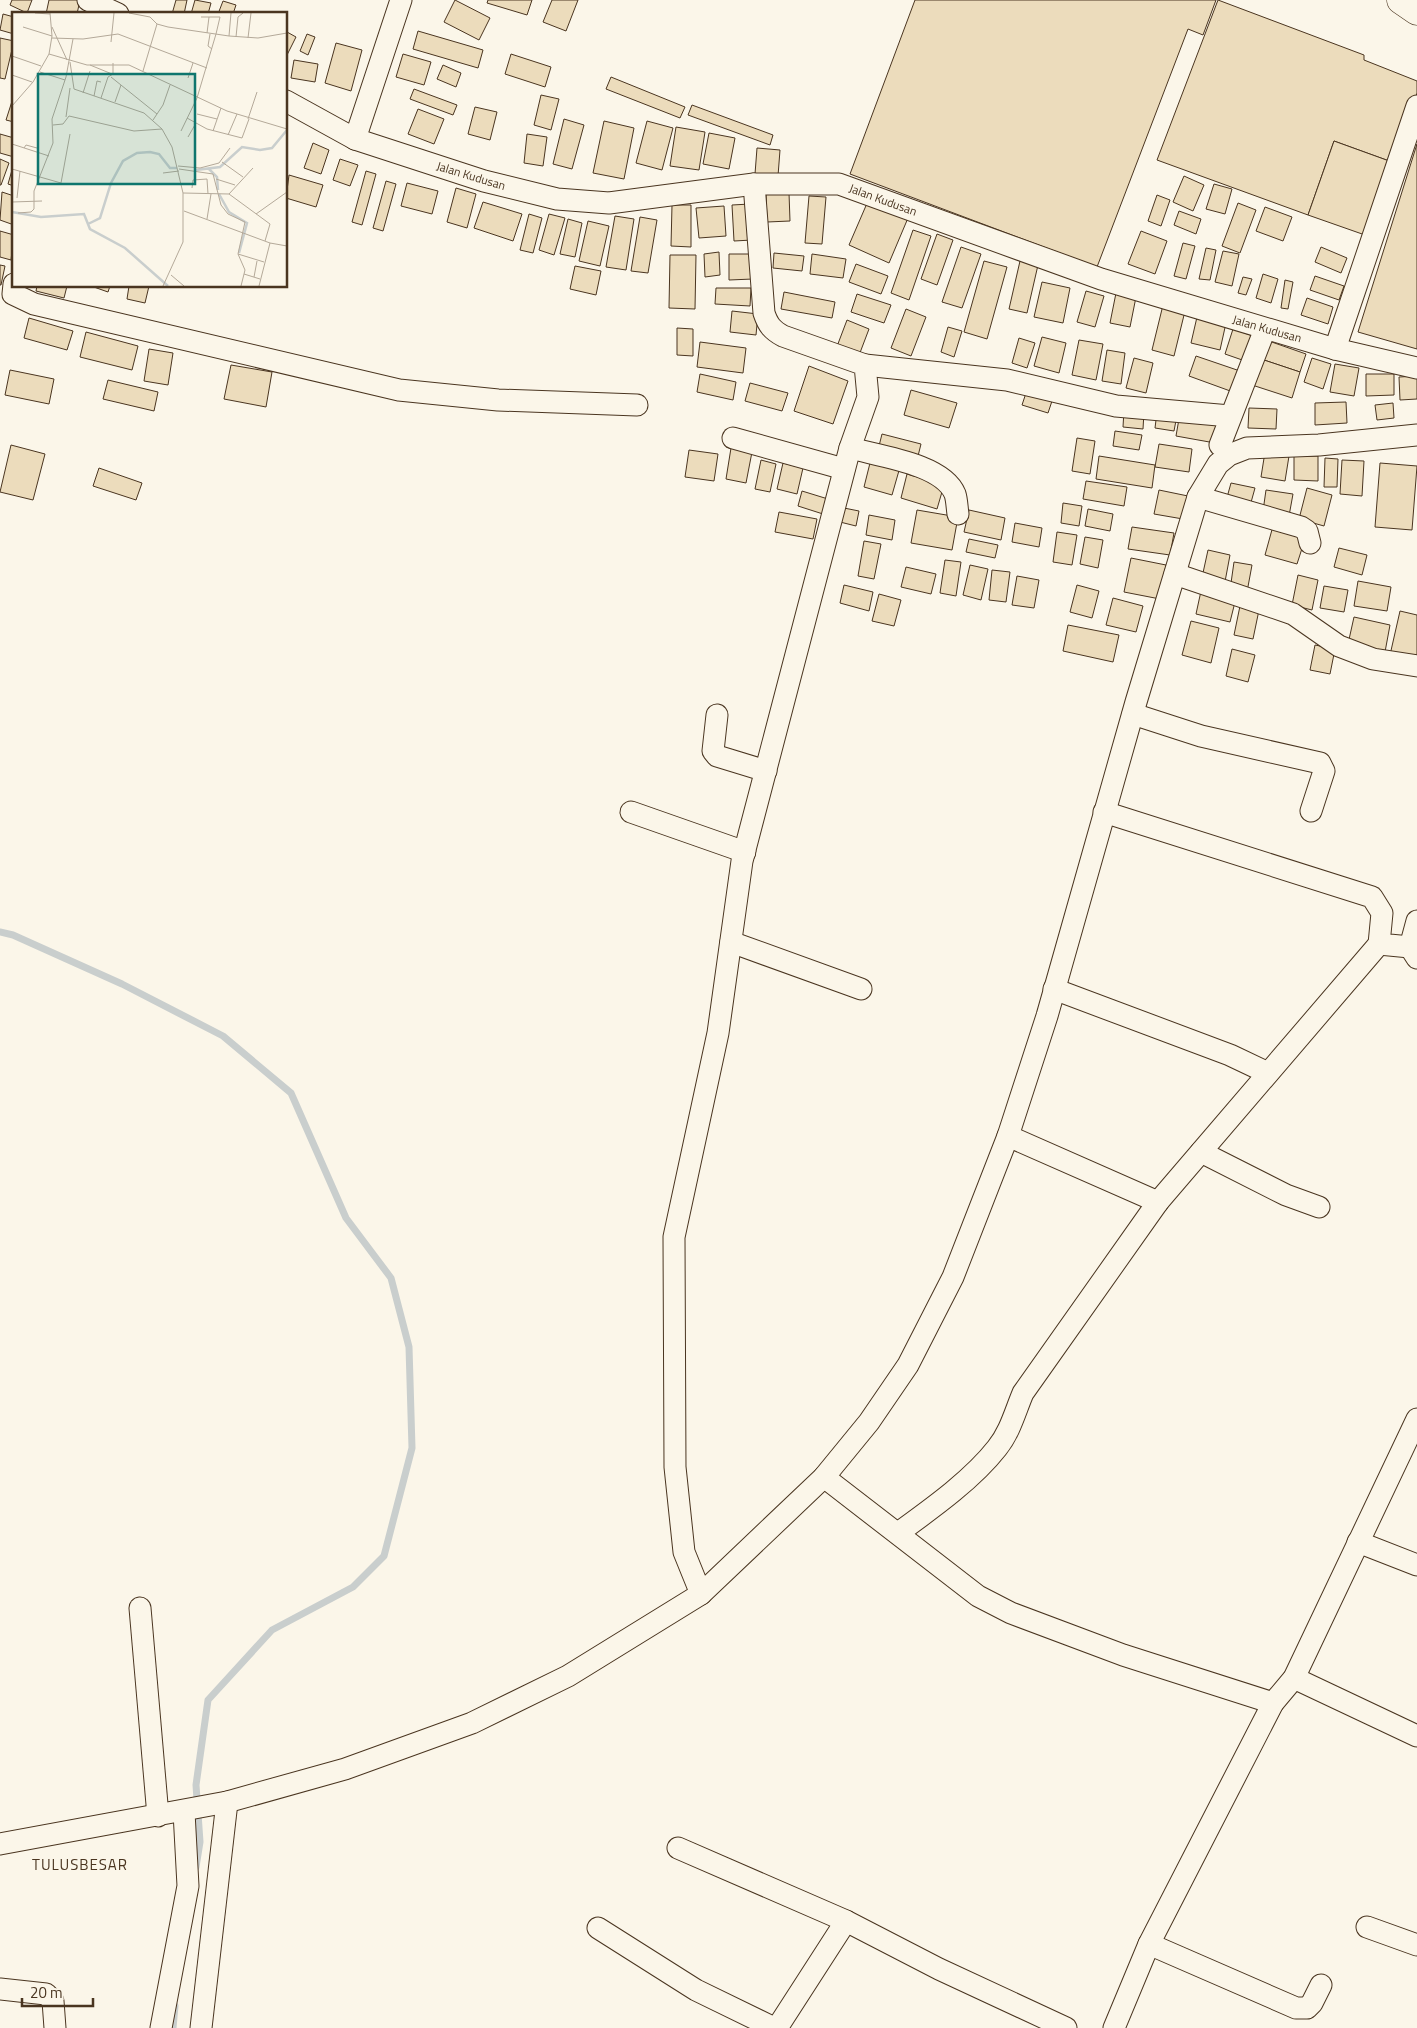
<svg xmlns="http://www.w3.org/2000/svg" width="1417" height="2028" viewBox="0 0 1417 2028" font-family="'Titillium Web',sans-serif">
<rect width="100%" height="100%" fill="#fbf6e9"/>
<g fill="none" stroke-linecap="round" stroke-linejoin="round">
<!-- stream -->
<g stroke="#c9cecd" stroke-width="7">
<polyline points="0,932 13,935 122,984 223,1036 291,1093 346,1218 391,1278 409,1347 412,1448 384,1556 353,1587 272,1630 208,1700 196,1785 200,1842 196,1867"/>
<polyline points="173,2028 175,2006"/>
</g>
</g>
<!-- building -->
<g fill="#ecdcbc" stroke="#4a3520">
<polygon points="12,0 32,0 27,13 10,5"/>
<polygon points="49,0 80,0 77,14 46,14"/>
<polygon points="176,0 187,0 184,14 172,14"/>
<polygon points="195,0 211,3 208,14 191,14"/>
<polygon points="455,0 490,18 479,40 444,22"/>
<polygon points="488,0 532,0 527,15 487,3"/>
<polygon points="552,0 578,0 566,31 543,22"/>
<polygon points="915,0 1216,0 1203,35 1188,29 1097,267 850,174"/>
<polygon points="1218,0 1364,55 1364,60 1417,81 1417,93 1392,162 1334,141 1308,215 1157,160"/>
<polygon points="223,1 236,5 233,14 218,14"/>
<polygon points="3,14 14,17 14,34 0,30"/>
<polygon points="418,31 483,50 478,68 413,49"/>
<polygon points="287,32 296,37 286,57 286,35"/>
<polygon points="307,34 315,37 308,55 300,51"/>
<polygon points="0,38 14,41 5,79 0,78"/>
<polygon points="336,43 362,50 351,91 325,83"/>
<polygon points="403,54 431,62 424,85 396,77"/>
<polygon points="511,54 551,67 545,87 505,74"/>
<polygon points="294,60 318,64 315,82 291,78"/>
<polygon points="443,65 461,73 456,87 437,79"/>
<polygon points="611,77 685,107 680,118 606,89"/>
<polygon points="414,89 457,105 453,115 410,99"/>
<polygon points="14,95 14,122 6,120"/>
<polygon points="541,95 559,99 551,130 534,125"/>
<polygon points="692,105 773,135 770,145 688,115"/>
<polygon points="475,107 497,112 490,140 468,134"/>
<polygon points="418,109 444,119 434,144 408,134"/>
<polygon points="564,119 584,125 572,169 553,164"/>
<polygon points="604,121 634,128 624,179 593,173"/>
<polygon points="647,121 673,128 662,170 636,163"/>
<polygon points="676,127 705,132 699,170 670,166"/>
<polygon points="709,133 735,138 729,169 703,164"/>
<polygon points="0,134 14,138 14,157 0,153"/>
<polygon points="527,134 547,137 543,166 524,163"/>
<polygon points="1334,141 1392,162 1365,235 1308,215"/>
<polygon points="313,143 329,150 321,174 304,168"/>
<polygon points="1417,144 1417,349 1358,332"/>
<polygon points="757,148 780,150 778,176 755,174"/>
<polygon points="0,159 9,163 1,185 0,185"/>
<polygon points="340,159 358,165 350,186 333,180"/>
<polygon points="14,163 14,186 8,184"/>
<polygon points="366,171 376,174 362,225 352,222"/>
<polygon points="289,175 323,185 316,207 286,198"/>
<polygon points="1184,176 1204,185 1193,211 1173,202"/>
<polygon points="386,181 396,184 383,231 373,228"/>
<polygon points="407,183 438,191 432,214 401,206"/>
<polygon points="1214,184 1232,189 1225,214 1206,209"/>
<polygon points="456,188 476,194 467,228 447,222"/>
<polygon points="2,192 14,196 14,225 0,220"/>
<polygon points="789,193 790,221 767,222 766,194"/>
<polygon points="1157,195 1170,200 1161,226 1148,221"/>
<polygon points="809,196 826,197 822,244 805,243"/>
<polygon points="868,201 908,218 889,263 849,245"/>
<polygon points="483,202 522,214 513,241 474,228"/>
<polygon points="1238,203 1256,210 1240,253 1222,246"/>
<polygon points="750,204 752,240 734,241 732,205"/>
<polygon points="672,205 691,205 691,247 671,246"/>
<polygon points="724,206 726,236 699,238 696,208"/>
<polygon points="1265,207 1292,217 1283,241 1256,231"/>
<polygon points="1179,211 1201,219 1196,234 1174,225"/>
<polygon points="529,214 542,218 533,253 520,250"/>
<polygon points="549,214 565,218 554,255 539,250"/>
<polygon points="615,216 634,219 626,270 606,267"/>
<polygon points="640,217 657,220 648,273 631,271"/>
<polygon points="568,219 582,223 575,257 560,254"/>
<polygon points="588,221 609,226 600,266 579,261"/>
<polygon points="913,230 931,236 909,300 891,293"/>
<polygon points="0,231 14,235 11,260 0,257"/>
<polygon points="1141,231 1167,241 1155,274 1128,264"/>
<polygon points="937,234 953,240 937,285 921,279"/>
<polygon points="1183,243 1195,246 1186,279 1174,276"/>
<polygon points="961,247 981,254 962,308 942,302"/>
<polygon points="1321,247 1347,258 1341,273 1315,262"/>
<polygon points="1206,248 1216,250 1210,280 1199,279"/>
<polygon points="1223,251 1239,254 1232,286 1215,282"/>
<polygon points="719,252 720,275 705,277 704,254"/>
<polygon points="774,253 804,256 802,271 773,268"/>
<polygon points="729,254 753,254 753,279 729,280"/>
<polygon points="812,254 846,259 843,278 810,274"/>
<polygon points="670,255 696,255 695,309 669,308"/>
<polygon points="984,261 1007,267 987,339 964,332"/>
<polygon points="1020,261 1038,265 1027,313 1009,309"/>
<polygon points="856,264 888,276 881,294 849,282"/>
<polygon points="0,265 5,266 1,285 0,285"/>
<polygon points="575,266 601,271 596,295 570,289"/>
<polygon points="1263,274 1278,279 1271,303 1256,298"/>
<polygon points="1315,276 1344,286 1339,300 1310,290"/>
<polygon points="1243,277 1252,279 1246,295 1238,293"/>
<polygon points="1285,280 1293,282 1288,309 1281,308"/>
<polygon points="1042,282 1070,288 1063,323 1034,317"/>
<polygon points="37,286 67,286 64,298 36,291"/>
<polygon points="91,286 110,286 108,292"/>
<polygon points="129,286 149,286 145,303 127,299"/>
<polygon points="716,288 751,288 750,306 715,304"/>
<polygon points="1086,291 1104,296 1095,327 1077,322"/>
<polygon points="784,292 835,302 832,318 781,309"/>
<polygon points="1116,293 1136,297 1130,327 1110,323"/>
<polygon points="857,294 891,305 884,323 851,312"/>
<polygon points="1307,298 1333,307 1328,324 1301,315"/>
<polygon points="1163,305 1185,311 1174,356 1152,350"/>
<polygon points="906,309 926,317 911,356 891,348"/>
<polygon points="732,311 758,314 756,335 730,332"/>
<polygon points="1197,317 1226,323 1220,350 1191,343"/>
<polygon points="29,318 73,331 67,350 24,338"/>
<polygon points="847,320 869,329 858,358 836,349"/>
<polygon points="948,327 962,331 954,357 941,352"/>
<polygon points="677,328 693,329 693,356 677,355"/>
<polygon points="1233,329 1256,337 1248,362 1225,354"/>
<polygon points="86,332 138,346 132,370 80,357"/>
<polygon points="1042,337 1066,343 1059,373 1034,366"/>
<polygon points="1019,338 1035,343 1027,368 1012,363"/>
<polygon points="1079,340 1103,344 1096,380 1072,375"/>
<polygon points="1266,340 1306,354 1300,372 1261,359"/>
<polygon points="700,342 746,348 743,373 697,367"/>
<polygon points="149,349 173,353 168,385 144,381"/>
<polygon points="1107,350 1125,353 1121,384 1102,381"/>
<polygon points="1196,356 1240,371 1233,392 1189,376"/>
<polygon points="1134,358 1153,363 1146,393 1126,388"/>
<polygon points="1312,358 1331,364 1323,389 1304,382"/>
<polygon points="1261,359 1300,372 1292,398 1252,385"/>
<polygon points="1335,364 1359,368 1354,396 1330,392"/>
<polygon points="231,365 272,372 266,407 224,399"/>
<polygon points="809,366 848,381 833,424 794,411"/>
<polygon points="10,370 54,379 49,404 5,395"/>
<polygon points="700,374 736,382 733,400 697,392"/>
<polygon points="1366,374 1394,374 1394,395 1366,396"/>
<polygon points="1417,376 1417,399 1400,400 1399,377"/>
<polygon points="108,380 158,392 154,411 103,399"/>
<polygon points="750,383 788,393 782,411 745,401"/>
<polygon points="911,390 957,403 949,428 904,415"/>
<polygon points="1027,390 1053,398 1048,413 1022,405"/>
<polygon points="1346,402 1347,423 1315,425 1315,403"/>
<polygon points="1393,403 1394,418 1377,420 1375,405"/>
<polygon points="1249,408 1277,409 1276,429 1248,428"/>
<polygon points="1124,410 1144,412 1143,429 1123,427"/>
<polygon points="1157,412 1177,415 1174,431 1155,428"/>
<polygon points="1180,413 1218,420 1215,443 1176,436"/>
<polygon points="1115,431 1142,435 1139,450 1113,446"/>
<polygon points="882,434 921,444 916,464 877,454"/>
<polygon points="1077,438 1095,441 1090,474 1072,471"/>
<polygon points="1159,444 1192,449 1189,472 1155,467"/>
<polygon points="11,445 45,454 33,500 0,492"/>
<polygon points="731,448 752,452 746,483 726,479"/>
<polygon points="689,450 718,454 714,481 685,477"/>
<polygon points="1265,452 1289,456 1285,481 1261,477"/>
<polygon points="1099,456 1155,465 1152,488 1096,479"/>
<polygon points="1294,456 1318,456 1318,481 1294,480"/>
<polygon points="1325,458 1338,459 1337,487 1324,487"/>
<polygon points="871,459 900,467 892,495 864,487"/>
<polygon points="761,460 776,464 770,492 755,489"/>
<polygon points="1342,460 1364,461 1362,496 1340,494"/>
<polygon points="783,463 803,468 797,494 777,489"/>
<polygon points="1380,463 1417,466 1412,530 1375,527"/>
<polygon points="99,468 142,483 136,500 93,486"/>
<polygon points="907,474 944,485 937,509 901,498"/>
<polygon points="1086,481 1127,487 1124,506 1083,499"/>
<polygon points="1231,483 1255,488 1250,506 1226,501"/>
<polygon points="1307,488 1332,495 1324,526 1299,519"/>
<polygon points="1159,490 1188,496 1183,519 1154,514"/>
<polygon points="1266,490 1293,494 1289,516 1263,511"/>
<polygon points="802,491 828,499 823,514 798,506"/>
<polygon points="1063,503 1082,506 1079,526 1061,523"/>
<polygon points="839,507 859,511 856,526 836,521"/>
<polygon points="1088,509 1113,514 1110,531 1085,526"/>
<polygon points="917,510 958,517 952,550 911,543"/>
<polygon points="969,510 1005,518 1001,540 964,532"/>
<polygon points="779,512 817,519 813,539 775,532"/>
<polygon points="869,515 895,520 892,540 866,535"/>
<polygon points="1015,523 1042,528 1039,547 1012,542"/>
<polygon points="1273,526 1306,536 1297,564 1265,555"/>
<polygon points="1132,527 1174,533 1170,555 1128,549"/>
<polygon points="1057,532 1077,535 1072,565 1053,562"/>
<polygon points="1085,537 1103,540 1098,568 1080,564"/>
<polygon points="969,539 998,545 995,558 966,552"/>
<polygon points="864,541 881,544 874,579 858,576"/>
<polygon points="1339,548 1367,555 1362,575 1334,567"/>
<polygon points="1208,550 1230,555 1224,587 1201,582"/>
<polygon points="1131,558 1166,565 1160,599 1124,592"/>
<polygon points="945,560 961,562 956,596 940,593"/>
<polygon points="1234,562 1252,565 1247,592 1230,590"/>
<polygon points="970,565 988,569 981,600 963,595"/>
<polygon points="906,567 936,574 931,594 901,587"/>
<polygon points="992,570 1010,572 1006,602 989,600"/>
<polygon points="1298,575 1318,580 1312,610 1292,605"/>
<polygon points="1017,576 1039,580 1034,608 1012,605"/>
<polygon points="1358,581 1391,587 1387,611 1354,606"/>
<polygon points="844,585 873,592 869,611 840,603"/>
<polygon points="1077,585 1099,591 1092,618 1070,612"/>
<polygon points="1324,586 1348,590 1344,612 1320,608"/>
<polygon points="1201,591 1236,598 1230,622 1196,614"/>
<polygon points="879,594 901,600 894,626 872,621"/>
<polygon points="1113,598 1143,606 1136,632 1106,625"/>
<polygon points="1240,606 1259,610 1253,639 1234,635"/>
<polygon points="1400,611 1417,615 1417,661 1390,655"/>
<polygon points="1354,617 1390,625 1385,652 1348,644"/>
<polygon points="1191,621 1219,628 1211,663 1182,655"/>
<polygon points="1068,625 1119,635 1113,662 1063,651"/>
<polygon points="1315,645 1335,649 1330,674 1310,670"/>
<polygon points="1232,649 1255,655 1248,682 1226,676"/>
</g>
<g fill="none" stroke-linecap="round" stroke-linejoin="round">
<!-- street casing -->
<g stroke="#4a3520" stroke-width="23">
<g id="street">
<polyline points="88,0 118,14"/>
<polyline points="286,101 355,139 484,181 557,199 609,203 754,184 839,184 1101,279 1335,349 1417,368"/>
<polyline points="355,139 401,0"/>
<polyline points="14,284 13,294 34,304 399,390 498,400 637,405"/>
<polyline points="1335,349 1417,106"/>
<polyline points="865,365 1007,380 1116,406 1230,416"/>
<polyline points="733,438 844,469"/>
<polyline points="1220,445 1265,329"/>
<path d="M850,448C879,456 943,464 955,494C957,500 957,508 958,514"/>
<polyline points="1198,497 1301,527 1307,531 1310,543"/>
<polyline points="1175,574 1293,614 1339,646 1373,659 1417,666"/>
<polyline points="1133,714 1201,736 1320,763 1324,771 1311,811"/>
<polyline points="717,715 713,751 717,756 766,771"/>
<polyline points="631,812 745,852"/>
<polyline points="1104,812 1372,897 1382,913 1379,944 1410,947"/>
<polyline points="731,942 861,989"/>
<polyline points="1417,958 1410,947 1417,921"/>
<polyline points="1054,989 1230,1055 1268,1073"/>
<polyline points="1008,1136 1158,1202"/>
<polyline points="1201,1152 1286,1195 1319,1207"/>
<polyline points="824,1477 978,1596 1011,1613 1123,1655 1273,1703"/>
<path d="M898,1533C931,1509 972,1480 997,1448C1010,1432 1015,1412 1023,1393L1158,1202L1379,944"/>
<polyline points="1358,1542 1417,1565"/>
<path d="M701,1594L684,1552L675,1467L674,1237L718,1033L742,861L850,448L868,397L865,365L783,336C772,330 768,325 764,313L754,184"/>
<polyline points="140,1608 158,1816"/>
<polyline points="1294,1678 1417,1736"/>
<polyline points="0,1844 227,1802 345,1769 472,1723 568,1676 701,1594 824,1477 869,1422 908,1365 953,1277 1008,1136 1047,1016 1136,702 1198,497 1218,464 1229,455 1247,448 1319,445 1417,435"/>
<polyline points="678,1848 846,1921 939,1969 1066,2028"/>
<polyline points="1367,1927 1417,1945"/>
<polyline points="598,1928 696,1990 774,2028"/>
<polyline points="1149,1944 1296,2008 1307,2008 1312,2003 1321,1985"/>
<polyline points="0,1989 46,1994 53,2001 55,2028"/>
<polyline points="161,2028 188,1886 184,1812"/>
<polyline points="201,2028 227,1802"/>
<polyline points="777,2028 846,1921"/>
<polyline points="1114,2028 1149,1944 1273,1703 1294,1678 1417,1419"/>
</g>
</g>
<!-- primary casing -->
<g stroke="#4a3520" stroke-width="29">
<polyline id="primary" points="1401,0 1417,11"/>
</g>
<!-- street -->
<use href="#street" stroke="#fbf6e9" stroke-width="21"/>
<!-- primary -->
<use href="#primary" stroke="#fbf6e9" stroke-width="28"/>
</g>
<g text-anchor="middle" stroke-width="4" stroke-linejoin="round" paint-order="stroke">
<!-- street labels -->
<g font-size="12" fill="#4a3520" stroke="#fbf6e9">
<text transform="translate(471 176) rotate(17)" y="4">Jalan Kudusan</text>
<text transform="translate(883 200) rotate(20)" y="4">Jalan Kudusan</text>
<text transform="translate(1267 329) rotate(16)" y="4">Jalan Kudusan</text>
</g>
<!-- quarter labels -->
<g font-size="15" letter-spacing="1" fill="#4a3520" stroke="#fbf6e9">
<text x="80" y="1870">TULUSBESAR</text>
</g>
</g>
<!-- overview -->
<g transform="translate(12 12)">
<rect width="275" height="275" fill="#fbf6e9"/>
<path fill="none" stroke="#c9cecd" stroke-width="2.5" d="M196,156L205,165L206,178M184,158L208,155L230,135L248,138L260,136L275,118M207,182L217,200L235,211L227,241M0,200L29,205L72,202L78,217L113,236L156,274M76,212L88,206L99,171L111,149L125,141L138,140L147,142L158,156H165"/>
<path fill="none" stroke="#b4a999" stroke-width="1" d="M23,1L38,2M117,1L138,5L145,12L156,15L217,24L246,26L275,21M189,5H208L204,22M11,15L40,24M40,15L55,48M195,21L197,5M198,22L196,34L200,37M217,24L219,1M224,25L226,5L231,1M40,26L71,27L106,22L195,56M236,26L239,1M99,30L102,1M37,42L75,53H117L215,99L275,117M0,44L29,54M58,50L62,77L132,101L150,117L160,135L171,181V230L151,274M78,53L100,62M131,59L145,12M28,60L53,68M0,63L20,70M99,65L145,102M176,66L181,51M71,81L78,59M82,84L85,69L89,70M89,86L96,65L101,62V51M103,90L109,73M0,94L21,70L37,42L40,24L38,1M185,102L205,107M54,105L58,76M175,106L195,117L230,126L237,107M236,107L245,80M141,108L151,93L158,73M41,113L51,112L57,104L122,119L150,117M169,119L185,86L204,22M201,119L209,96M216,123L225,102M176,125L184,111M0,132L37,144M12,136L14,133L25,136M210,150L231,165M166,154L188,156L207,151L218,136M0,157L49,171L58,122M167,157L201,162L209,193L216,202L233,210L226,242L233,258L229,274M151,161L167,159M204,167L223,173M180,176L181,168L195,167L196,182M171,181L217,182L241,156M217,182L258,212L253,229M5,186L8,159M0,190L30,189M172,199L258,231L247,274M6,201L19,200L22,197V179L41,131L40,107L54,65L61,27M244,202L275,180M195,207L199,182M258,231L275,234M226,242L252,250M232,262L248,267M159,263L172,274M242,265L245,249"/>
<path fill="#0f766e" fill-opacity="0.15" stroke="#0f766e" stroke-width="2.5" d="M26,62H183V172H26Z"/>
<rect width="275" height="275" fill="none" stroke="#4a3520" stroke-width="2.5"/>
</g>
<!-- scale -->
<path d="M22 1998v8h71v-8" fill="none" stroke="#4a3520" stroke-width="2.5"/>
<text x="30" y="1998" font-size="15" fill="#4a3520" stroke="#fbf6e9" stroke-width="4" paint-order="stroke">20 m</text>
</svg>
